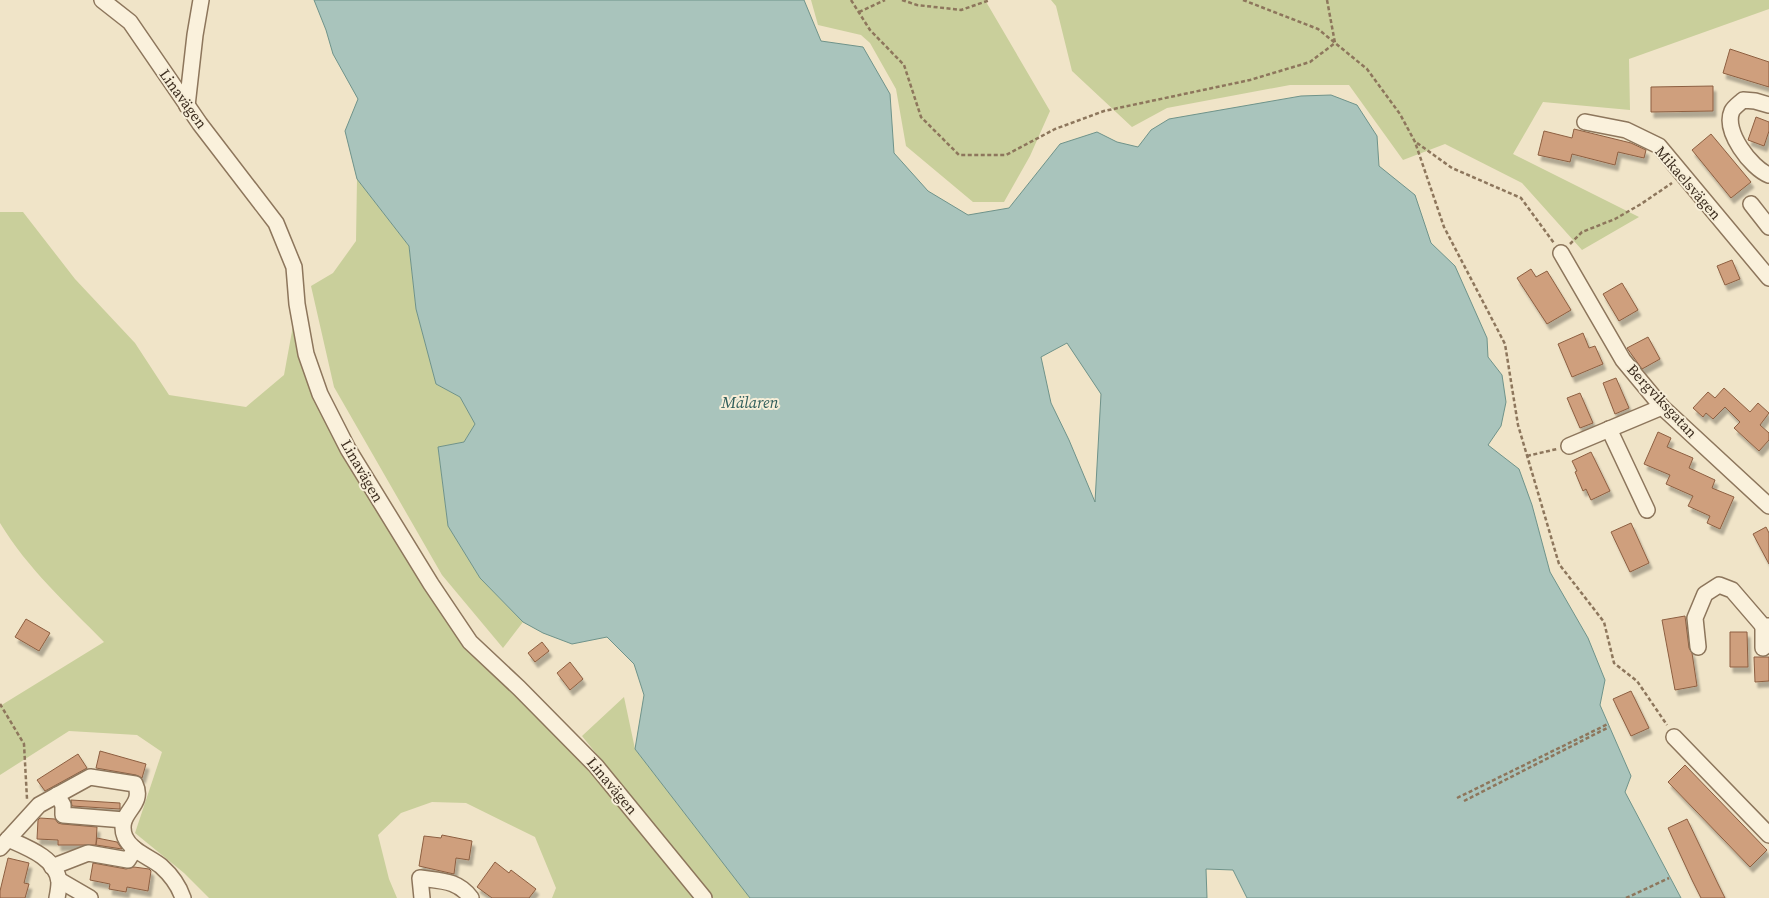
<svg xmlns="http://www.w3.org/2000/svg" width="1769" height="898" viewBox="0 0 1769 898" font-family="'Source Serif 4',serif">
<defs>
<filter id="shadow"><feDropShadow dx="3" dy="5.5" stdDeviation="1" flood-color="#0004"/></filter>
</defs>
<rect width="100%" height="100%" fill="#f0e4c8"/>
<!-- green -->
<g fill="#c9cf9b">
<polygon points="811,0 985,0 1050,111 1030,156 1004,202 973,202 906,146 896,89 870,43 861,35 818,25"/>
<polygon points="1051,0 1769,0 1769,9 1629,59 1630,110 1543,102 1513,154 1639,217 1582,250 1522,183 1445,144 1403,160 1349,85 1290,85 1167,108 1132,127 1072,71 1056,6"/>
<polygon points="357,179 409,246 416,309 436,384 460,397 475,424 464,442 438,447 448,526 480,578 523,622 503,648 442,575 334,387 311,286 333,273 356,241"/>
<path d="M0,212H23L75,279L135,343L169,395L246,407L284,375L297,304L320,394L431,584L519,688L704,898H552L556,888L535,837L466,803L432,802L401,813L378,835L389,879L397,898H209L184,873L135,833L162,752L137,735L69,731L0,775V706L104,642C68,605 27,568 0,523Z"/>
<polygon points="624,697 635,749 750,898 713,898 582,736"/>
</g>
<!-- water -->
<path fill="#a9c4bc" stroke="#6f938a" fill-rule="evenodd" d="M314,0H804L821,41L863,47L890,94L894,153L928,191L968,215L1009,208L1060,144L1097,132L1117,142L1138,147L1151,130L1169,119L1301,96L1331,95L1357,105L1377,136L1379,166L1415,195L1431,243L1455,266L1487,338L1488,357L1502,375L1506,402L1501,426L1488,445L1519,469L1532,505L1550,572L1588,638L1605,680L1600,705L1631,776L1625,792L1681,898H1247L1233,870L1206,869L1207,898H750L635,749L644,695L634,664L607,637L572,644L543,633L523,622L480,578L448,526L438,447L464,442L475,424L460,397L436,384L416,309L409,246L357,179L345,131L358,99L333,54L326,30ZM1067,343L1101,394L1095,502L1069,440L1051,403L1041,357Z"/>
<!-- building -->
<g fill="#cf9f7d" stroke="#8d5f41" filter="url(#shadow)">
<polygon points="1730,49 1769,62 1769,87 1723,73"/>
<polygon points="1713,86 1713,111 1651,112 1651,87"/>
<polygon points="1756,117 1769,122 1769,131 1764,146 1748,140"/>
<polygon points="1574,129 1631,143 1646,150 1644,158 1618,152 1615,165 1572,154 1570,162 1538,155 1544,131 1572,138"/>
<polygon points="1711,134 1751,182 1731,198 1692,150"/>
<polygon points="1732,260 1740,279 1725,285 1717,266"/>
<polygon points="1531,269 1536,277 1547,271 1571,310 1547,324 1517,278"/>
<polygon points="1622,283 1638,310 1619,321 1603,294"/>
<polygon points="1583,333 1589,348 1595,346 1603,364 1572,377 1558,344"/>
<polygon points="1648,337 1660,359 1642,369 1627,348"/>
<polygon points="1616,378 1629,408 1615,414 1603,383"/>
<polygon points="1724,388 1750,412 1758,403 1769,413 1760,425 1769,433 1769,440 1759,451 1734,428 1740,422 1725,407 1713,419 1706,413 1703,417 1693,408 1708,392 1715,398"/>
<polygon points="1580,393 1593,423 1580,428 1567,398"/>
<polygon points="1658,432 1671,438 1667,447 1693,458 1689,468 1715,480 1712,488 1734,497 1720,529 1707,523 1710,516 1688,506 1693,496 1666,484 1670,475 1644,464"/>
<polygon points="1591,452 1610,491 1591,500 1586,489 1583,491 1575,472 1577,471 1572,461"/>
<polygon points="1631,523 1649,563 1630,572 1611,532"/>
<polygon points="1766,527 1769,533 1769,564 1753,534"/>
<polygon points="1685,616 1689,648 1692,653 1697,686 1675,690 1662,620"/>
<polygon points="26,619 50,633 39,651 15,637"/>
<polygon points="1730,632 1747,632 1748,667 1730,667"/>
<polygon points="542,642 549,651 535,662 528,653"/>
<polygon points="1754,657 1769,657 1769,681 1755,682"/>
<polygon points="570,662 583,679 570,690 557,673"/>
<polygon points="1631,691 1649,728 1631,736 1613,699"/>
<polygon points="100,751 146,764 142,778 136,775 96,768"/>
<polygon points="78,754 87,768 45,791 37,780"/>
<polygon points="1685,765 1767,850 1750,867 1668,782"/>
<polygon points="71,800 120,803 120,809 72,806"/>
<polygon points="40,818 55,819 58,823 62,824 97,827 96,845 58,845 58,840 37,839 38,820"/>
<polygon points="1687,819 1718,884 1725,898 1701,898 1692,880 1668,828"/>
<polygon points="442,835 472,841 469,860 456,858 454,874 419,866 424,836 441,838"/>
<polygon points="97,838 117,842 122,849 96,845"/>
<polygon points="8,858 29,863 24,883 29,884 25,898 0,898 0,891"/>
<polygon points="495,862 509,873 511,870 536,889 529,898 492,898 477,887"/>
<polygon points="93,863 126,869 134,867 149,869 151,871 148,891 127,887 126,892 109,889 110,884 90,880"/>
</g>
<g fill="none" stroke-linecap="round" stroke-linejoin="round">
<!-- minor casing -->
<g stroke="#8d765c" stroke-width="18">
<g id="minor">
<polyline points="102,0 130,22 200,124 276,223 294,267 297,304 306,354 320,394 348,449 431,584 470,642 519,688 596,766 704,898"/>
<path d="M1769,105L1755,101L1743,100C1740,103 1734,107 1732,111C1723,131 1751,168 1769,175"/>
<polyline points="187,106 195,35 201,0"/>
<polyline points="1585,122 1626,130 1659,146 1769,278"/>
<polyline points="1751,204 1769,227"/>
<polyline points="1561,253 1623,360 1662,407 1769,506"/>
<polyline points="1609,429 1647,510"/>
<polyline points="1569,446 1662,407"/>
<polyline points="1763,626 1763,648"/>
<polyline points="1698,647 1695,618 1705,594 1719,585 1732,590 1763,626 1769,626"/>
<polyline points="1674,737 1769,835"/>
<polyline points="57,795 63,805 63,815 124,820"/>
<path d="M8,839C26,847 57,858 59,882C59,887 58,893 57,898"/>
<path d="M0,848L39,805L90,777L135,784C146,807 115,812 125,837C131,851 150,857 161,866C171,875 179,886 183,898"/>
<polyline points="52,867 88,853 128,860 135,849"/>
<polyline points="59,880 90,898"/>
<path d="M422,898L420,878C441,881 458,880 471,898"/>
</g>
</g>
<!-- path -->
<g stroke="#8d765c" stroke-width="2.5" stroke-dasharray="4 2.5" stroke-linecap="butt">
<polyline points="851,0 870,30 904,65 921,117 959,155 1006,155 1055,129 1104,111 1250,80 1310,62 1335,43 1327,0"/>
<polyline points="902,0 917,5 961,10 990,0"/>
<polyline points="1243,0 1318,29 1367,69 1400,114 1415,142 1444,227 1505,344 1518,425 1559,564 1604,622 1614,663 1637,681 1667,725"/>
<polyline points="859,12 885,0"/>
<polyline points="1417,143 1452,168 1521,198 1554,243"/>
<polyline points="1570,244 1582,232 1615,219 1641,204 1672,183"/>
<polyline points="1527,456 1557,449"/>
<polyline points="0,704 24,744 27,799"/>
<polyline points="1457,798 1608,724"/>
<polyline points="1464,801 1609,727"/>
<polyline points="1626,898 1669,878"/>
</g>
<!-- minor -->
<use href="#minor" stroke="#faf1dc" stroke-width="15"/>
</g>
<g text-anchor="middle" stroke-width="4" stroke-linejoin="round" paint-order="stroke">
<!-- street labels -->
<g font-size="15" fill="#3d2e20" stroke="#f7eed8">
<text transform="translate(183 99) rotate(54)" y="5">Linavägen</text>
<text transform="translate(1688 183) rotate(49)" y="5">Mikaelsvägen</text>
<text transform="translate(1662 401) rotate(47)" y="5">Bergviksgatan</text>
<text transform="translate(362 471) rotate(60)" y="5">Linavägen</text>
<text transform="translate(612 786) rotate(50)" y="5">Linavägen</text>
</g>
<!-- water labels -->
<g font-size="16" font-style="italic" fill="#2f5d5a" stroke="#f7eed8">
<text x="750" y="408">Mälaren</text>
</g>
</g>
</svg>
